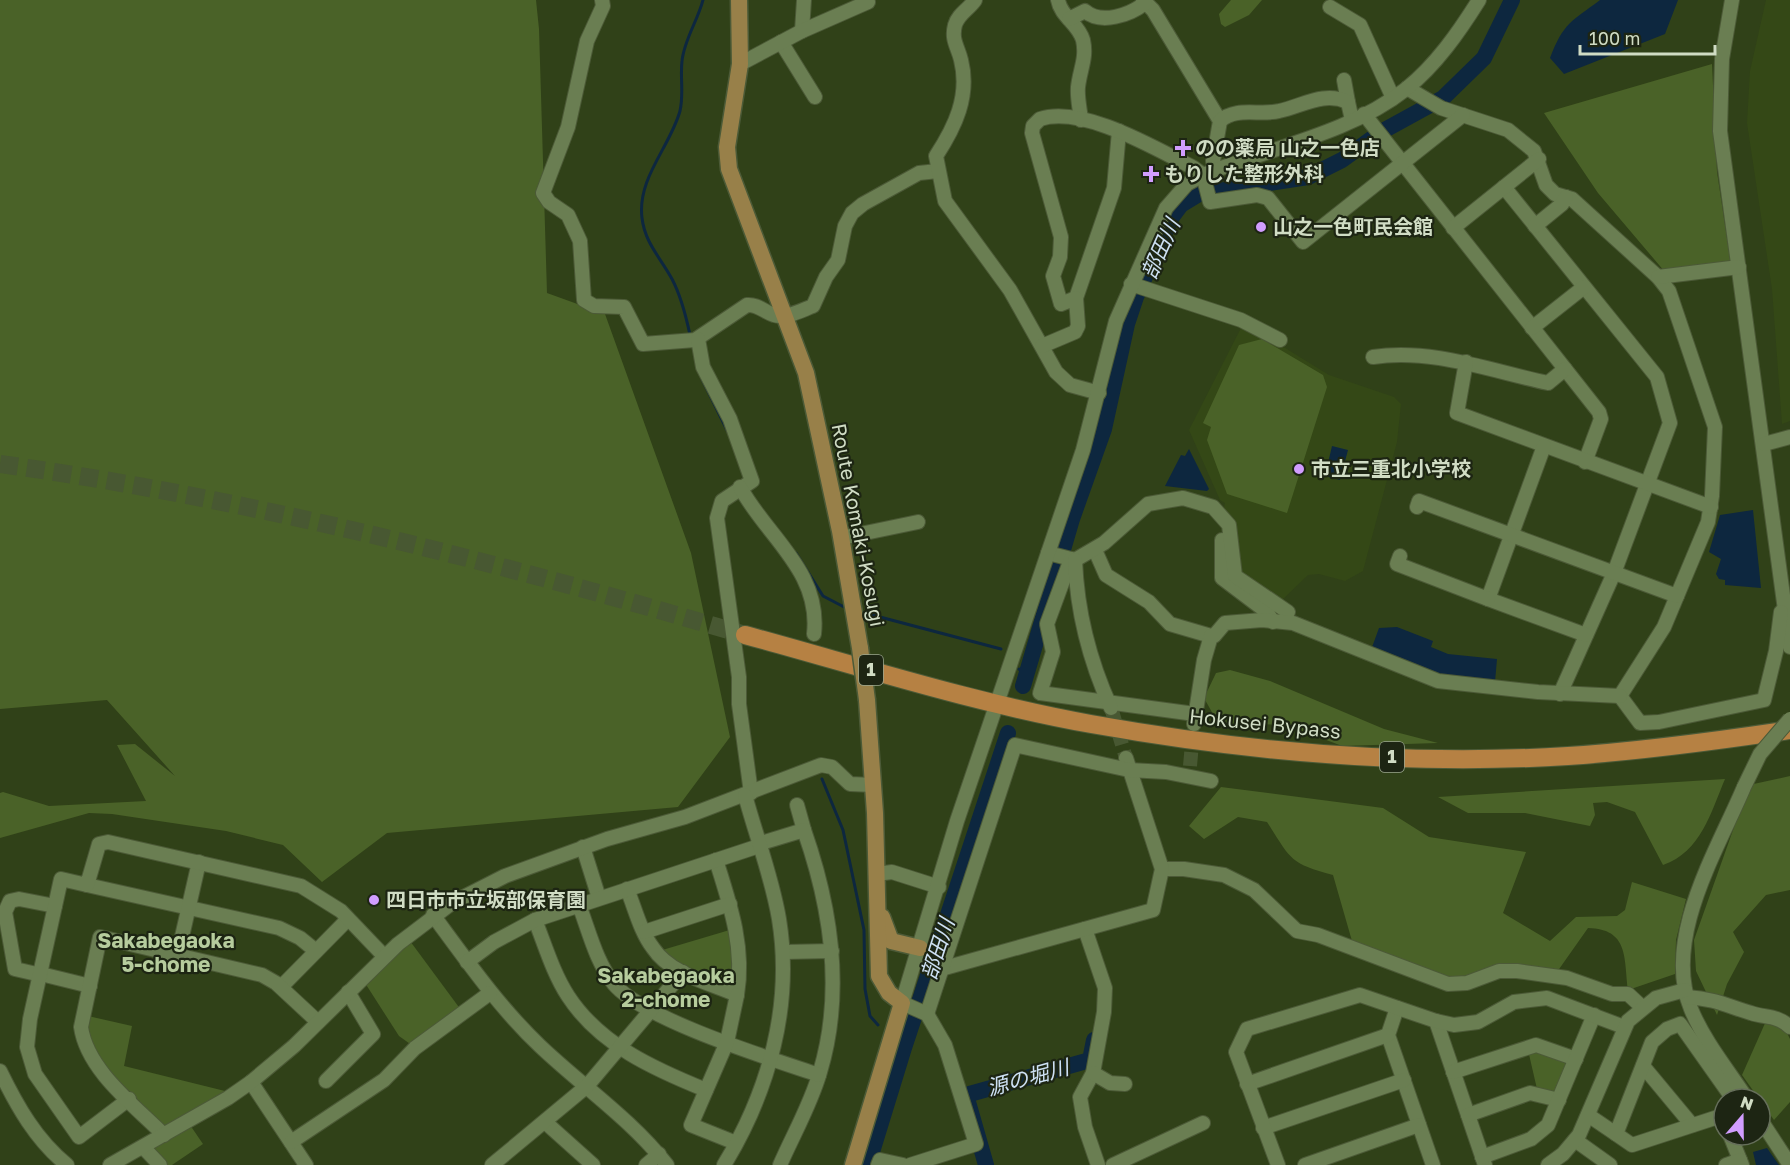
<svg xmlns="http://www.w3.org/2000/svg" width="1790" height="1165" viewBox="0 0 1790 1165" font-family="'Golos Text','Noto Sans JP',sans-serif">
<rect width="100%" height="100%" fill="#304118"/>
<!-- built -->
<g fill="#344816">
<polygon points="1766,0 1790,0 1790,421 1782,424 1772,289 1747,123 1750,71"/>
<polygon points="1242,326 1267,337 1329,375 1394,397 1401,404 1397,442 1363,571 1345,581 1319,574 1308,575 1282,600 1240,571 1223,512 1225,503 1220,500 1189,430"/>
</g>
<!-- green -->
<g fill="#4a6228">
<polygon points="0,0 536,0 539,29 547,293 605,314 691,553 730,737 678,807 387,833 322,882 283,845 226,831 112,814 89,813 0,838 0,793 3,792 49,806 146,801 117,745 135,744 175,776 107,700 0,709"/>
<polygon points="1231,0 1262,0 1249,15 1225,27 1221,24 1219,14"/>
<polygon points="1712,64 1717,172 1731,265 1665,272 1598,193 1544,113"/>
<polygon points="1262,339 1323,375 1327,387 1287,513 1227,494 1207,440 1211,427 1203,423 1239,345"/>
<polygon points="1230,670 1270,681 1384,729 1438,743 1342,746 1287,725 1218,723 1204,698 1216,673"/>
<polygon points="1790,776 1790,890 1766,895 1733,932 1744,952 1727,984 1717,1015 1696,971 1694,940 1749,785"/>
<path d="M1725,779C1711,812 1701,852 1663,865L1635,812L1607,802L1593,803L1595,815L1590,826L1525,813H1468L1438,797Z"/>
<path d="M1221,787L1383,808L1429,837L1526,852L1503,913L1550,941L1576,917L1617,916L1625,910L1632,882L1686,899L1676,940L1675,974L1628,990C1624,958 1629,929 1588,928L1557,972L1444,979L1352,941L1333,875C1289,863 1291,859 1267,822L1238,817L1204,839L1189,826Z"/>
<polygon points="733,929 736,988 676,965 659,951"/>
<polygon points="410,941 461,1010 413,1046 399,1036 365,983"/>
<path d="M88,1016L132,1026L124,1066L225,1091L215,1099L163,1127C136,1100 81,1057 88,1016Z"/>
<polygon points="1766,1021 1784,1027 1790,1039 1790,1102 1774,1120 1742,1075"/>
<polygon points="1532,1049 1569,1064 1558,1092 1553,1094 1537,1089 1528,1050"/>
<polygon points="190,1125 203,1144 172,1165 165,1165 151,1147"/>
</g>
<!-- water -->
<g fill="#0d273f">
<path d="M1600,0H1678L1665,34L1564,74L1550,58C1564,22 1571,22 1600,0Z"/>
<polygon points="1332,446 1348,450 1340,480 1325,476"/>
<polygon points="1189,449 1209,489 1207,491 1165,486 1181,455 1185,456"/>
<polygon points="1753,510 1761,588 1725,585 1725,580 1719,579 1716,574 1721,559 1709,552 1720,515"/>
<polygon points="1397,627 1433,641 1431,647 1448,654 1497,659 1495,682 1441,677 1371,650 1379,628"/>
<polygon points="1767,1148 1779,1165 1756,1165 1753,1152"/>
</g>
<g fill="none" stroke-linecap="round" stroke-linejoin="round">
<!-- stream -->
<g stroke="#0d273f" stroke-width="3">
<path d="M690,335C686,316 681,296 672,279C660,257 645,243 642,218C637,178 670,147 680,111C684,93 680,78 682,61C684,40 698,20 703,0"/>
<polyline points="702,379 728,432"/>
<polyline points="796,553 823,596 846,608"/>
<polyline points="861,612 1001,649"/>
<polyline points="1019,669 1026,675"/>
<polyline points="822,779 843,830 864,930 865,989 870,1016 878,1025"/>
</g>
<!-- river -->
<g stroke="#0d273f" stroke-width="16">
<polyline points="1023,686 1072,519 1104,429 1127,324 1136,297 1172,217 1181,205 1199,194 1308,177 1342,160 1381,132 1443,98 1484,58 1512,0"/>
<polyline points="868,1165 904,1048 1008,733"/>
<polyline points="986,1165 966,1095 1090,1060 1094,1040"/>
</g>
<!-- minor-tunnel -->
<g stroke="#485832" stroke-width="14" stroke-dasharray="14 7" stroke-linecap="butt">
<polyline points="1112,711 1126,758"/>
<polyline points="1190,766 1193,732"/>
</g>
<!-- highway-tunnel -->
<path stroke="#485832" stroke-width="18" stroke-dasharray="18 9" stroke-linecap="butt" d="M0,464C253,499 501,563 745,635"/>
<!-- minor casing -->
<g stroke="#4c5a37" stroke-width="16">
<g id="minor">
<path d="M602,0L603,6L587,41L568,127L543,193L549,202L568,215L580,241L584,300L594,306L624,307L643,344L695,340L747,305C758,304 764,312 774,315C786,319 802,310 813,306L826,277L838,260L845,226L852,213L863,204L919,173L938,171"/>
<path d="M975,0C969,9 958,14 955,25C951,40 958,47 961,60C970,96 955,127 936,156L945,201L1010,290L1056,372L1070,385L1099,393"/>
<path d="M1058,0C1061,17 1078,23 1083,40C1087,58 1080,69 1078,87C1077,98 1080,109 1081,120"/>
<polyline points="1143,0 1153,10 1220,121 1213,161 1216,170"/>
<polyline points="1732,0 1722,59 1720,131 1790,647"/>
<polyline points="1330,7 1360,25 1393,98"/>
<path d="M1069,19L1085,11C1101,25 1130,15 1145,3"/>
<polyline points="802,31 804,0"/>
<polyline points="781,42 815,97"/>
<polyline points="740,64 802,31 868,2"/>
<polyline points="1344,80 1348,102"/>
<polyline points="1407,88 1441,108 1508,130 1534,151 1546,185 1555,194 1572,199 1658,277 1669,291 1715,427 1712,496 1708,522 1664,627 1620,696"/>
<polyline points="1364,114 1599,412 1601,419 1585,462"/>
<path d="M1220,121C1236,106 1260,116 1279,111C1303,106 1323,91 1348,102L1352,120"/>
<polyline points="1504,187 1657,377 1670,423 1614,573 1560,694"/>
<polyline points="1535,226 1562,204 1566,197"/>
<polyline points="1453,228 1539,159"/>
<polyline points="1658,277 1739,267"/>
<polyline points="1131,284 1241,320 1280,340"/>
<polyline points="1076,298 1114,188 1119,131"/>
<polyline points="1532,328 1584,287"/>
<polyline points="698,339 703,367 730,419 752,481 722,501 717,518 739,677 739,704 751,793"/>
<path d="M1042,346L1075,332L1078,326L1076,298L1061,304L1053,276L1060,257L1061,237L1032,133L1033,126L1040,119C1083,105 1156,149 1194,168L1203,175L1210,202L1257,195L1268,198L1303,242L1463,115"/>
<path d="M1373,357C1432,348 1491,371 1548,383L1565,369"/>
<polyline points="1466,362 1457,413 1711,507"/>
<polyline points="1764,444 1790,437"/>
<polyline points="1544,446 1488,599 1586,635"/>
<path d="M740,487C767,537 821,571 814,634"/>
<polyline points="1417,507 1419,501 1677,596"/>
<polyline points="841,538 918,522"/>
<polyline points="1222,540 1222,578 1267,612 1273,622"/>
<polyline points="1095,550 1106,575 1149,602 1170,624 1211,636"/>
<polyline points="1048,553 1075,560 1104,543 1148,504 1183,498 1213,507 1229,525 1235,576 1288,612"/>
<polyline points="1400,556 1397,564 1488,599"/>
<polyline points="1071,559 1047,624 1053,652 1040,693 1195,714"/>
<path d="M1075,560C1077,611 1090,662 1111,708"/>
<polyline points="1620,696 1640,723 1659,722 1764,700 1776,651 1781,612"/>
<polyline points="1194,724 1204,660 1211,636 1214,636 1225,623 1262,620 1293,623 1438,681 1538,692 1620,696"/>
<path d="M1744,787C1717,851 1662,939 1691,1009C1704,1041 1728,1070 1747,1099"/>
<polyline points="797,805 804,830"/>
<path d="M758,844L804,830C831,907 844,992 820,1072C811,1104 793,1135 780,1165"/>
<polyline points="583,847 599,898"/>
<polyline points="1162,869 1184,869 1224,875 1254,890 1297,931 1318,935 1448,984 1467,983 1499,971 1517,971 1567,978 1612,994 1628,994 1642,1007"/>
<polyline points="876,874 892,872 939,887"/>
<polyline points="87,885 279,928 300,938 316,951"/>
<path d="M627,889C635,908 640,931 653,948C670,974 710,983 737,995C745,948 730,904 716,860"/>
<path d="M579,905C589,931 596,962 614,984C644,1020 772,1059 819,1075"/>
<path d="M433,915C467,961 499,1007 540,1046C582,1086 631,1119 667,1165"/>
<path d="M535,920C545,945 553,973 568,996C600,1045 654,1069 706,1090"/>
<polyline points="1085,929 1105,988 1104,1012 1093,1073 1080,1097 1085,1127 1098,1165"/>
<polyline points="644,932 730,904"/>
<polyline points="783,952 832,951"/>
<polyline points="178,954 199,862"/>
<polyline points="467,962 494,942 535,920 759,846"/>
<polyline points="941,969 1153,910 1162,869 1126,758"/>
<polyline points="41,974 90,986"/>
<polyline points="41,975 15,969 5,912 10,901 19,899 55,906"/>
<polyline points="281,987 348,919"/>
<path d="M1687,997C1715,999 1725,1005 1751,1013C1766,1018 1777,1015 1790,1027"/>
<polyline points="1397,1008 1388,1035 1433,1165"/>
<polyline points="927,1014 1015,745 1129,770 1166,772 1211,781"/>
<polyline points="1436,1021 1485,1165"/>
<polyline points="1643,1066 1692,1125"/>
<path d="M0,1071C17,1106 36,1140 67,1165"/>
<polyline points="1453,1072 1536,1045 1576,1059"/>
<polyline points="1093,1073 1110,1083 1125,1084"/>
<polyline points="326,1081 373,1034 348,992"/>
<polyline points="251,1082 306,1165"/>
<polyline points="1247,1084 1388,1035"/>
<polyline points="129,1099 79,1137 35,1074 27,1047 30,1019 61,879 87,885 99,844 108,842 301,886 341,911 384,956"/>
<polyline points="1468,1115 1530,1093 1559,1100"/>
<polyline points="1588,1115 1616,1134"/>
<polyline points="1724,1115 1632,1145 1616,1134 1652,1042 1667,1029 1680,1024 1733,1099"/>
<polyline points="1760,1119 1790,1165"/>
<polyline points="545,1122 593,1165"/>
<polyline points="1263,1128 1404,1080"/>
<path d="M164,1135C134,1105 87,1070 81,1027L100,937L262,975L276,983L318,1022"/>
<polyline points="1730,1135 1740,1160"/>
<polyline points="1575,1140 1610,1165"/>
<polyline points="291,1142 384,1080 415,1048 490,993"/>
<polyline points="736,1143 691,1125 727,1042 737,995"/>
<polyline points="143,1147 160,1165"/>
<polyline points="1482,1157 1531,1139 1548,1125 1594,1015"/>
<polyline points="110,1165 228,1098 251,1082 294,1046 398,944 452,903 505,876 607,839 685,817 821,765 832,767 850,784 873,785"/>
<polyline points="492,1165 587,1086 683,972"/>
<polyline points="646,1165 659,1154"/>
<path d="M724,1165C769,1091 793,1005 779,919C772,877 756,836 745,795"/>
<polyline points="878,1165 880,1160 903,1165"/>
<path d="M910,1165L976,1144L945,1045L927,1014L902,1003L957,821L1083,450L1116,321L1166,208L1187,184L1203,175C1269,148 1349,134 1406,89C1436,65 1459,32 1479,0"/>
<polyline points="1113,1165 1203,1123"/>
<polyline points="1278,1165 1236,1052 1247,1029 1360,995 1436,1021 1454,1025 1478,1022 1514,1002 1547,998 1624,1027"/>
<polyline points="1305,1165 1419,1125"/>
<polyline points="1548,1165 1563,1154 1579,1135 1628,1021 1656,998 1685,990"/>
<polyline points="1726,1165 1740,1160 1742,1165"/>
</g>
</g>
<!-- major casing -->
<g stroke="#4c5a37" stroke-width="19">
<g id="major">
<polyline points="739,0 740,64 727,147 729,169 806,373 840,531 860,648"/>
<polyline points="882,917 891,941 920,948"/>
<polyline points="853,1165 902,1003 889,993 879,976 875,813 867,700"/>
</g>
</g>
<!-- highway casing -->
<g stroke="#4c5a37" stroke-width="20">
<path id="highway" d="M745,635C859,666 974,703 1091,724C1247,752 1409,766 1568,756C1643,751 1716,741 1790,730"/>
</g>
<!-- minor -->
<use href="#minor" stroke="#6a7e52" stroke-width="14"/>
<!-- major -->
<use href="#major" stroke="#988049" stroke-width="16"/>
<!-- highway -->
<use href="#highway" stroke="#b68143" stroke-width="18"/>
<!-- minor-bridge casing -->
<g stroke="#4c5a37" stroke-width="16" stroke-linecap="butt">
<polyline id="minor-bridge" points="1744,787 1760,754 1790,719"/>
</g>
<!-- major-bridge casing -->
<g stroke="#4c5a37" stroke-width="19" stroke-linecap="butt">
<polyline id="major-bridge" points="860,648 867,700"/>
</g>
<!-- minor-bridge -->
<use href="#minor-bridge" stroke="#6a7e52" stroke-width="14"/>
<!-- major-bridge -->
<use href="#major-bridge" stroke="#988049" stroke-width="16"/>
</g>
<!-- markers -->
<g fill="#d19dfe" stroke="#1d2513" stroke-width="2">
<path d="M1180 139h6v6h6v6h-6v6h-6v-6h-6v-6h6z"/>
<path d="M1148 165h6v6h6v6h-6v6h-6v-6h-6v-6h6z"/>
<circle cx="1261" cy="227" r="6"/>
<circle cx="1299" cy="469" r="6"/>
<circle cx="374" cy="900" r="6"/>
</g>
<g text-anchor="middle" stroke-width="4.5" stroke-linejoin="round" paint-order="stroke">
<!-- shield labels -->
<g fill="#1d2513" stroke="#9aa58f" stroke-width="1.5">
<rect x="859" y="655" width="24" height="30" rx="4.5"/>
<rect x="1380" y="742" width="24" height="30" rx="4.5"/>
</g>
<g font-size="18" font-weight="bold" fill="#d0dcc4">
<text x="871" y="676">1</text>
<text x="1392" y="763">1</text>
</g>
<!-- poi labels -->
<g font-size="20" font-weight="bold" fill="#d0dcc4" stroke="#1d2513" text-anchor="start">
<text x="1195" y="155">のの薬局 山之一色店</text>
<text x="1164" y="181">もりした整形外科</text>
<text x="1273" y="234">山之一色町民会館</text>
<text x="1311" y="476">市立三重北小学校</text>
<text x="386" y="907">四日市市立坂部保育園</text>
</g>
<!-- street labels -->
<g font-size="20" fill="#d0dcc4" stroke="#1d2513">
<text transform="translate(858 525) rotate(79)" y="7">Route Komaki-Kosugi</text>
<text transform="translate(1265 724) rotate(6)" y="7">Hokusei Bypass</text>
</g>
<!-- water labels -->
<g font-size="21" font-style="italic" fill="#cee1f4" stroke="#1d2513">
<text transform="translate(1161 249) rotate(-66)" y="7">部田川</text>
<text transform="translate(938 949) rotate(-72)" y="7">部田川</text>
<text transform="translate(1028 1078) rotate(-15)" y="7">源の堀川</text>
</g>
<!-- neighbourhood labels -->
<g font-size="21" font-weight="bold" fill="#b6cc9d" stroke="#1d2513">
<text x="166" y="948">Sakabegaoka<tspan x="166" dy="24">5-chome</tspan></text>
<text x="666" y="983">Sakabegaoka<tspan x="666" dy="24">2-chome</tspan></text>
</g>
</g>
<!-- north arrow -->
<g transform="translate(1742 1117) rotate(20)"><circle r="28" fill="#1d2513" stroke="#656e5a" stroke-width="1.5"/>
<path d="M0-4.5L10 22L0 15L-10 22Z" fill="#d19dfe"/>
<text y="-9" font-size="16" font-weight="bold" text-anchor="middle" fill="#d0dcc4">N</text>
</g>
<!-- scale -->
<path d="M1580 45v9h135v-9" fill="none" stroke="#d0dcc4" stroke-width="3"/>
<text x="1589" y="45" font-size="18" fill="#d0dcc4" stroke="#1d2513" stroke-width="4.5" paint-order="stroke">100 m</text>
</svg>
